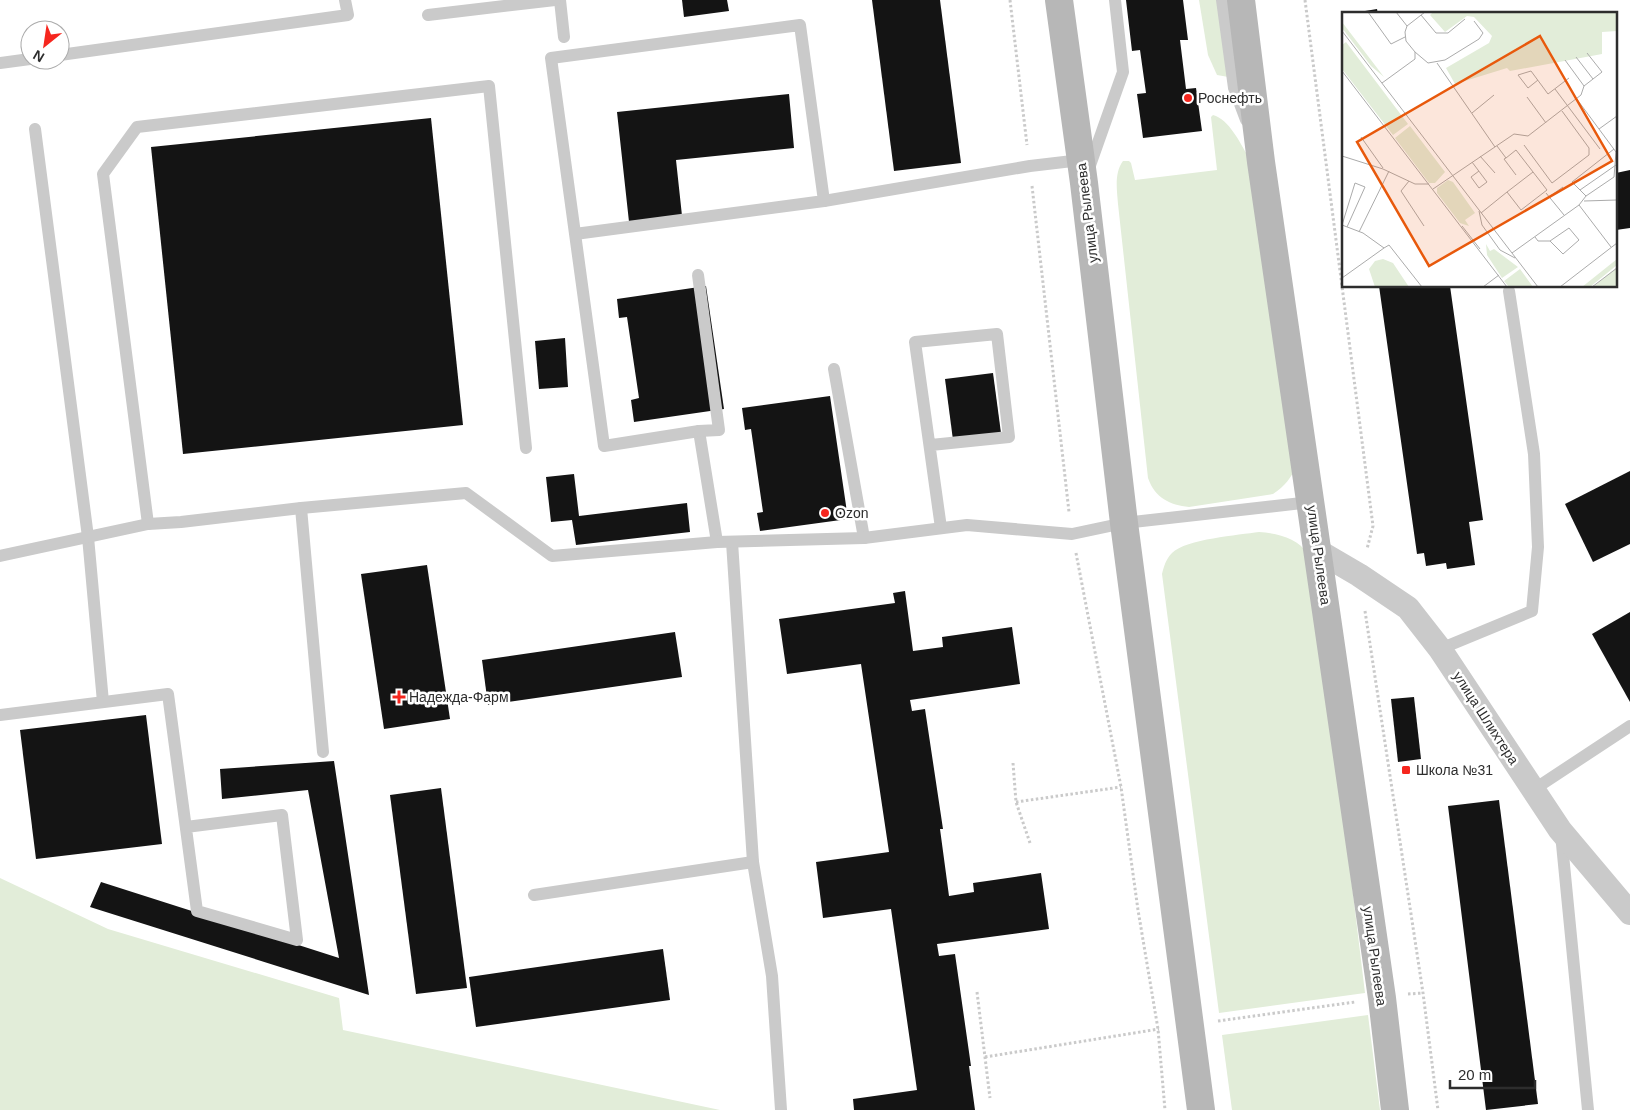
<svg xmlns="http://www.w3.org/2000/svg" width="1630" height="1110" viewBox="0 0 1630 1110" font-family="Arial,sans-serif">
<rect width="100%" height="100%" fill="#fff"/>
<!-- green -->
<g fill="#e2edd9">
<polygon points="1199,0 1228,0 1240,79 1217,75 1208,55"/>
<path d="M1213,115C1229,119 1240,143 1248,156L1297,465C1291,478 1285,486 1273,494L1189,507C1170,505 1155,498 1148,478L1118,204C1117,190 1114,173 1123,161H1129L1131,163L1135,180L1217,170L1211,117Z"/>
<path d="M1259,532C1277,533 1298,538 1308,554C1311,559 1312,567 1314,573L1365,993L1219,1013L1162,574C1164,566 1166,559 1172,553C1186,539 1239,535 1259,532Z"/>
<polygon points="0,878 108,929 339,998 343,1030 720,1110 0,1110"/>
<polygon points="1368,1015 1380,1110 1232,1110 1222,1035"/>
</g>
<!-- building -->
<g fill="#141414">
<polygon points="682,0 727,0 729,11 684,17"/>
<polygon points="872,0 940,0 961,163 894,171"/>
<polygon points="1126,0 1183,0 1188,40 1180,40 1186,89 1196,88 1202,131 1143,138 1137,94 1146,93 1140,50 1132,51"/>
<polygon points="1377,9 1378,14 1359,14 1359,12"/>
<polygon points="789,94 794,148 676,160 683,225 630,231 617,112"/>
<polygon points="431,118 463,425 183,454 151,147"/>
<polygon points="1630,170 1630,228 1616,230 1616,173"/>
<polygon points="706,286 724,409 634,422 631,400 639,398 627,317 619,318 617,299"/>
<polygon points="1379,286 1450,286 1483,520 1469,522 1475,565 1447,569 1446,563 1426,566 1424,553 1417,554"/>
<polygon points="565,338 568,387 539,389 535,341"/>
<polygon points="993,373 1001,433 953,440 945,379"/>
<polygon points="830,396 848,519 760,531 757,513 763,512 751,429 745,430 742,408"/>
<polygon points="1630,471 1630,544 1593,562 1565,504"/>
<polygon points="574,474 579,516 687,503 690,532 576,545 572,520 551,522 546,477"/>
<polygon points="427,565 450,719 384,729 361,574"/>
<polygon points="905,591 913,651 943,647 942,637 1012,627 1020,684 910,700 912,711 925,709 943,829 940,829 949,896 974,892 973,883 1041,873 1049,929 937,944 939,956 955,954 971,1066 969,1066 975,1110 854,1110 853,1099 917,1090 891,909 823,918 816,862 889,852 861,664 787,674 779,619 895,603 893,593"/>
<polygon points="1630,612 1630,702 1592,634"/>
<polygon points="675,632 682,677 488,705 482,660"/>
<polygon points="1414,697 1421,759 1398,762 1391,699"/>
<polygon points="146,715 162,844 36,859 20,730"/>
<polygon points="334,761 369,995 90,907 101,882 339,958 308,790 222,799 220,769"/>
<polygon points="441,788 467,988 416,994 390,795"/>
<polygon points="1499,800 1538,1104 1486,1110 1448,806"/>
<polygon points="663,949 670,1000 476,1027 469,977"/>
</g>
<g fill="none" stroke-linecap="round" stroke-linejoin="round">
<!-- path -->
<g stroke="#cacaca" stroke-width="3" stroke-dasharray="2.5 2.5" stroke-linecap="butt">
<polyline points="1010,0 1027,145"/>
<polyline points="1305,0 1373,526 1367,549"/>
<polyline points="1032,186 1069,512"/>
<polyline points="1076,553 1121,787 1138,910 1158,1029 1165,1110"/>
<polyline points="1365,611 1423,993 1438,1110"/>
<polyline points="1013,763 1016,802 1030,843"/>
<polyline points="1016,802 1121,787"/>
<polyline points="977,992 990,1098"/>
<polyline points="1408,994 1423,993"/>
<polyline points="1218,1021 1355,1002"/>
<polyline points="985,1057 1159,1029"/>
</g>
<!-- service -->
<g stroke="#cacaca" stroke-width="12">
<polyline points="560,0 564,37"/>
<polyline points="1222,0 1234,88 1246,120"/>
<polyline points="428,15 555,0"/>
<polyline points="60,55 348,15 345,0"/>
<polyline points="0,63 30,59"/>
<polyline points="35,129 88,537 103,702"/>
<polyline points="1088,171 1123,72 1115,0"/>
<polyline points="824,201 1030,166 1081,160"/>
<polyline points="575,234 824,201 800,25 551,58 604,446 699,431 717,542"/>
<polyline points="698,275 719,430 699,431"/>
<polyline points="834,369 864,538"/>
<polyline points="931,445 1009,437 997,334 915,342 941,528"/>
<polyline points="301,508 323,752"/>
<polyline points="148,524 103,174 137,127 489,86 526,448"/>
<polyline points="732,542 753,862 772,976 781,1110"/>
<polyline points="0,556 148,524 181,522 301,508 466,493 552,556 717,542 864,538 967,525 1072,534 1124,523 1311,502"/>
<polyline points="1440,649 1532,611 1538,547 1534,454 1509,291"/>
<polyline points="0,715 168,694 197,911 297,940 282,815 186,827"/>
<polyline points="1533,790 1630,726"/>
<polyline points="1561,834 1588,1110"/>
<polyline points="534,895 753,862"/>
</g>
<!-- minor -->
<polyline stroke="#cacaca" stroke-width="24" points="1318,551 1359,575 1408,608 1440,649 1560,830 1630,913"/>
<!-- secondary -->
<g stroke="#b7b7b7" stroke-width="28">
<polyline points="1059,0 1084,183 1124,523 1201,1110"/>
<polyline points="1241,0 1261,162 1382,998 1395,1110"/>
</g>
</g>
<!-- markers -->
<g fill="#f6261e" stroke="#fff" stroke-width="2">
<circle cx="1188" cy="98" r="5"/>
<circle cx="825" cy="513" r="5"/>
<path d="M396.5 689.5h5v5h5v5h-5v5h-5v-5h-5v-5h5z"/>
<rect x="1401" y="765" width="10" height="10" rx="2.5"/>
</g>
<g text-anchor="middle" stroke-width="5" stroke-linejoin="round" paint-order="stroke">
<!-- poi labels -->
<g font-size="14" fill="#2d2d2d" stroke="#fff" text-anchor="start">
<text x="1198" y="103">Роснефть</text>
<text x="835" y="518">Ozon</text>
<text x="409" y="702">Надежда-Фарм</text>
<text x="1416" y="775">Школа №31</text>
</g>
<!-- street labels -->
<g font-size="14" fill="#2d2d2d" stroke="#fff">
<text transform="translate(1087 213) rotate(-97)" y="5">улица Рылеева</text>
<text transform="translate(1319 555) rotate(82)" y="5">улица Рылеева</text>
<text transform="translate(1486 718) rotate(57)" y="5">улица Шлихтера</text>
<text transform="translate(1375 956) rotate(82)" y="5">улица Рылеева</text>
</g>
</g>
<!-- overview -->
<g transform="translate(1342 12)">
<rect width="275" height="275" fill="#fff"/>
<path d="M91,0H275V19L260,20V42L168,59L165,56L113,72L104,56L147,31L150,24L132,5L125,4L103,20L88,3ZM0,10L42,65L29,54L0,16ZM4,30L66,112L51,123L0,57V33ZM68,114L103,160L93,171H87L53,126ZM106,168L111,170L133,201L123,208L127,214L118,211L95,181V176ZM144,232L148,239L152,237L176,255L160,266L145,243ZM41,247L51,251L67,275H33L27,257L33,249ZM275,247V253L248,275H240ZM275,255V275H251ZM178,257L191,275H167L162,269Z" fill="#e2edd9"/>
<path fill="none" stroke="#ababab" stroke-width="1" d="M26,0L49,32L63,25M54,0L65,14M79,3L94,21H106L123,7M0,19L196,275M73,40L86,51L103,48L137,27L141,21L132,9M245,41L260,60L251,67M223,48L242,74M95,51L153,135M0,59L165,275M196,68L186,76L176,63L189,59L206,82L227,66M40,71L73,47V40L64,29L63,20L65,14L83,0M213,77L258,137M185,85L204,111M234,86L274,140L272,165L244,184L237,193M130,101L152,83M257,117L275,104M19,125L41,156M182,133L210,171L247,143V136L220,99M155,134L164,146L174,138L205,178L179,198L165,180L191,160M0,144L41,157L73,172H87M138,144L153,161M164,146L162,147L174,163M130,150L145,170L137,176L129,165L137,159M67,169L59,179L82,214M91,177L172,122L186,124L239,83L242,74L251,67L234,45M238,178L274,153M204,181L222,203M244,184L230,170L272,137M207,185L221,175M242,189L275,188M137,199L140,213L158,238L173,246M139,201L165,180M0,213L21,221L42,236L47,233L80,275M0,213L13,171L23,175L5,215M120,214L138,237M17,220L47,159M193,225L196,229H208L227,216L237,228L221,242L208,229M170,241L237,193L269,235M0,266L42,236M141,275L157,263M218,275L275,231M250,275L275,256"/>
<path fill="#e8590c" fill-opacity="0.15" stroke="#e8590c" stroke-width="2.5" d="M198,24L270,149L87,254L15,130Z"/>
<rect width="275" height="275" fill="none" stroke="#2d2d2d" stroke-width="2.5"/>
</g>
<!-- north arrow -->
<g transform="translate(45 45) rotate(210)"><circle r="24" fill="#ffffff" stroke="#ababab"/>
<path d="M0-4L9 19L0 12L-9 19Z" fill="#f6261e"/>
<text y="-8" font-size="14" font-weight="bold" text-anchor="middle" fill="#2d2d2d">N</text>
</g>
<!-- scale -->
<path d="M1450 1080v8h85v-8" fill="none" stroke="#2d2d2d" stroke-width="2.5"/>
<text x="1458" y="1080" font-size="15" fill="#2d2d2d" stroke="#ffffff" stroke-width="4" paint-order="stroke">20 m</text>
</svg>
